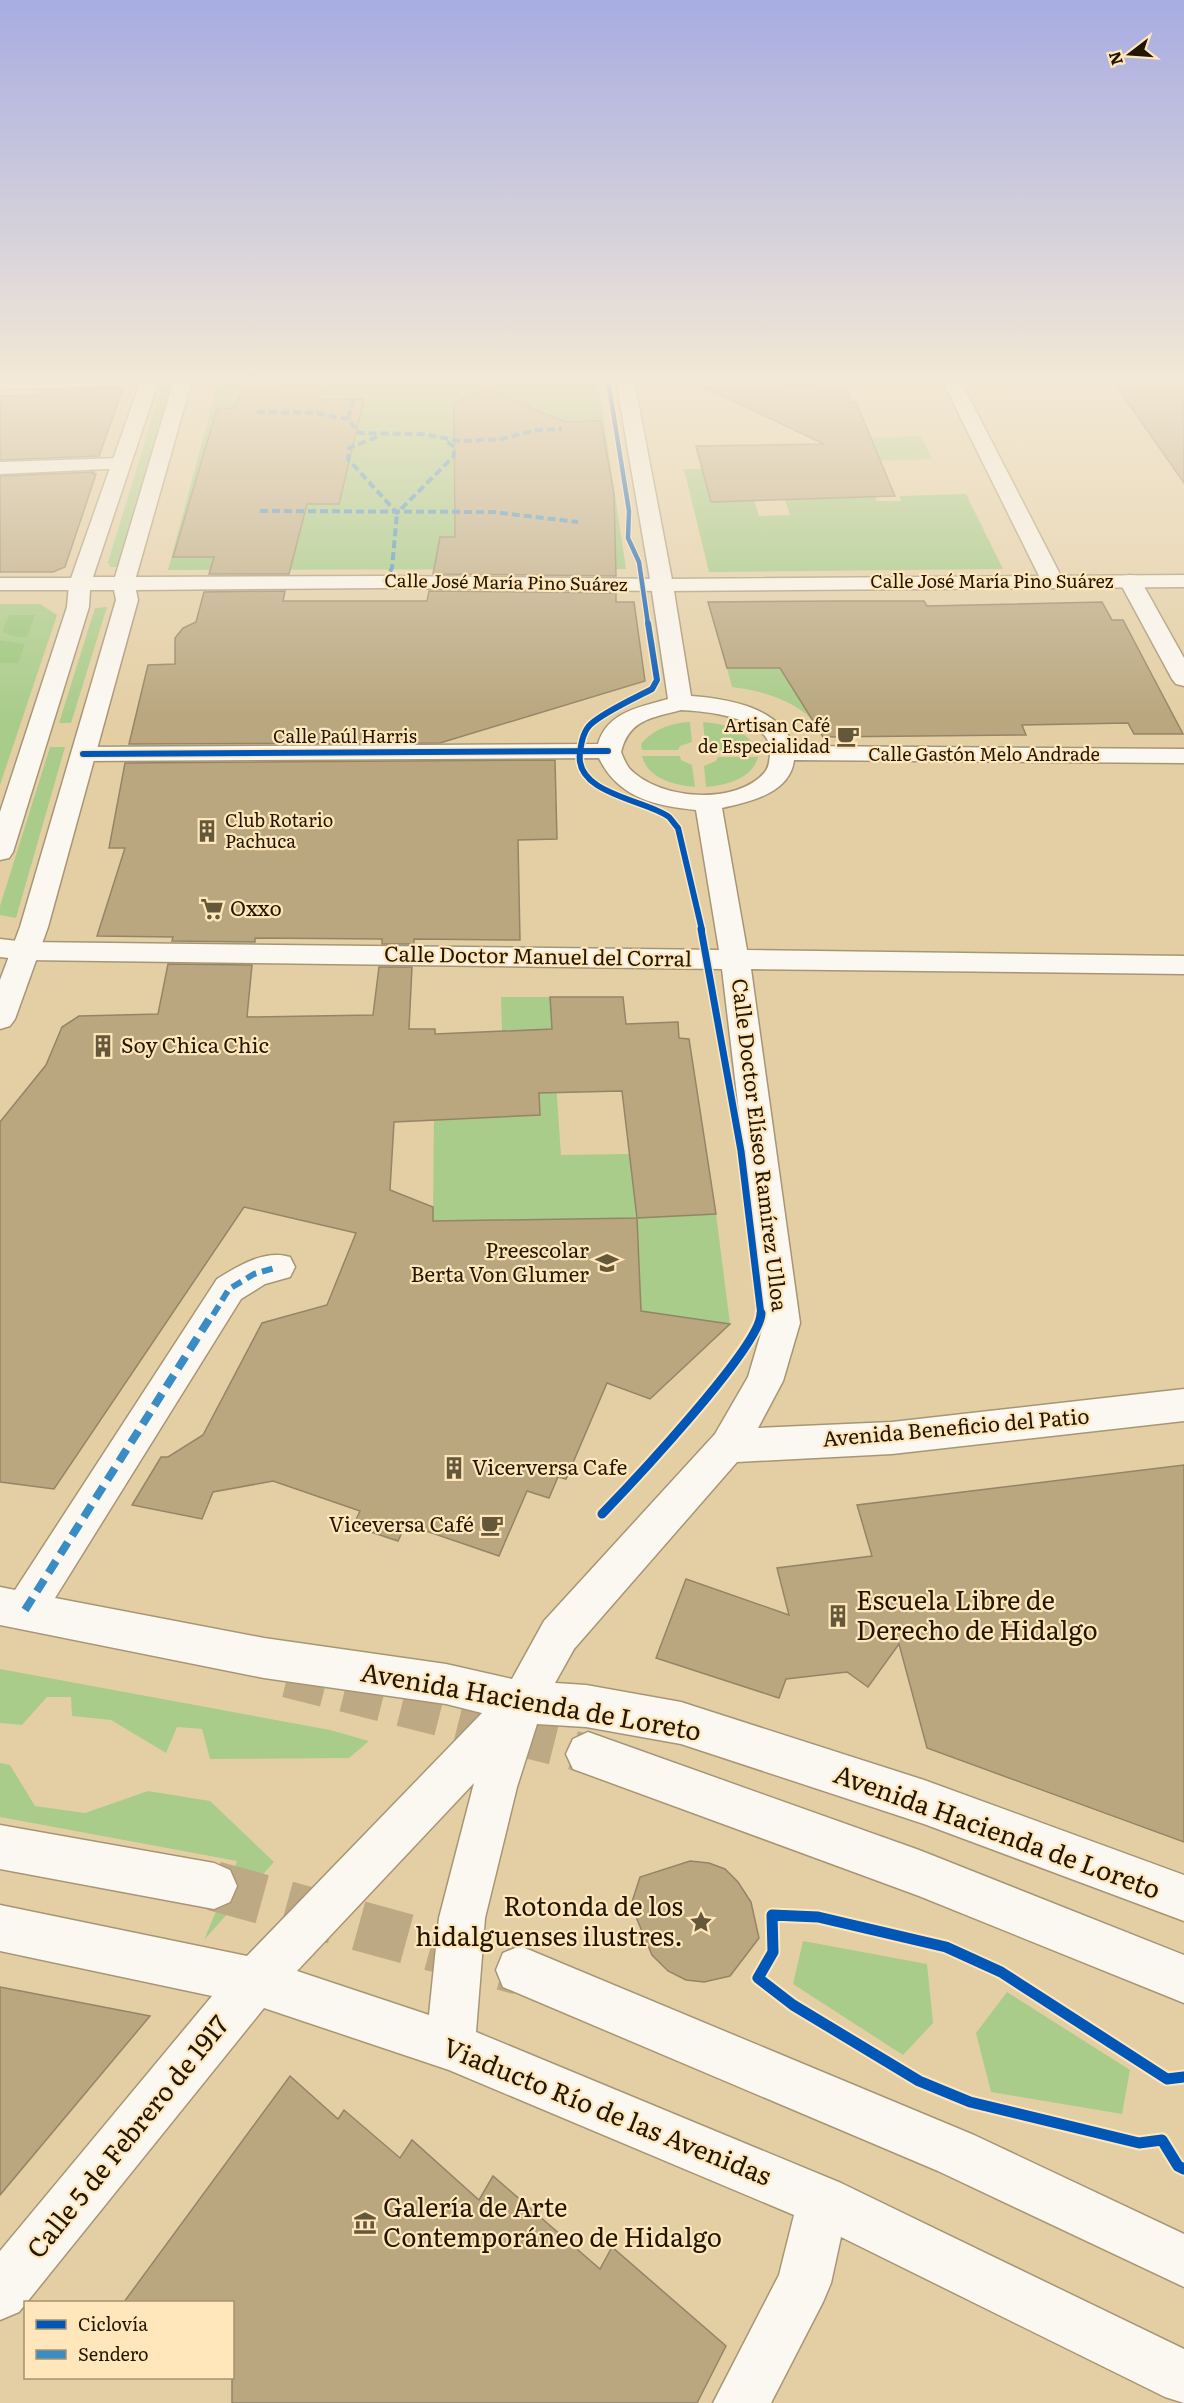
<svg xmlns="http://www.w3.org/2000/svg" width="1184" height="2403" viewBox="0 0 1184 2403" font-family="Literata,serif">
<rect width="100%" height="100%" fill="#e4cfa5"/>
<!-- green -->
<g fill="#a9cc8b">
<polygon points="171,380 173,383 122,561 116,567 110,567 108,562 163,383"/>
<polygon points="921,436 932,459 843,462 834,439"/>
<polygon points="0,604 40,604 57,615 0,785"/>
<polygon points="107,607 71,723 59,723 95,608"/>
<path d="M869,667L811,718C788,698 762,691 732,687L727,668Z"/>
<path d="M690,722L692,742L680,746L678,750H642L641,744C653,729 671,723 690,722Z"/>
<path d="M703,722C725,724 747,729 757,751H718L705,742Z"/>
<polygon points="50,747 65,747 16,918 0,915 0,906"/>
<path d="M642,756H680L681,760L692,765L695,787C674,785 648,779 642,756Z"/>
<path d="M718,757H758C752,779 727,785 706,787L704,766L716,761Z"/>
<polygon points="501,997 550,997 561,1155 630,1154 716,1214 730,1324 620,1308 637,1218 433,1221 434,1108 535,1030 502,1031"/>
<polygon points="0,1669 330,1730 369,1741 349,1758 210,1759 202,1729 177,1727 166,1753 111,1720 72,1716 71,1697 47,1697 22,1725 0,1723"/>
<polygon points="0,1763 10,1765 35,1806 85,1813 148,1791 210,1801 274,1862 204,1940 237,1861 0,1817"/>
<polygon points="803,1941 927,1964 933,2023 903,2055 793,1984"/>
<polygon points="1007,1992 1130,2070 1122,2114 991,2092 976,2033"/>
</g>
<!-- forest -->
<g fill="#9bc77e">
<polygon points="218,383 598,383 626,569 168,570"/>
<polygon points="684,469 705,469 705,481 711,502 754,500 759,516 790,515 785,500 875,497 877,501 901,501 900,496 966,494 1003,569 709,572"/>
<polygon points="10,615 35,615 27,637 16,637 3,632 4,625"/>
<polygon points="0,640 25,644 18,663 0,663"/>
</g>
<!-- building -->
<g fill="#baa780" stroke="#948567" stroke-width="1.5" fill-rule="evenodd">
<polygon points="1112,380 1184,380 1184,483"/>
<polygon points="845,384 852,402 856,402 895,496 711,502 696,446 824,444 703,387"/>
<polygon points="277,387 323,388 318,400 364,399 339,504 307,504 289,574 209,574 214,557 173,557 217,409 234,408 243,389 276,390"/>
<polygon points="123,388 99,456 0,460 0,396 42,395 43,390"/>
<polygon points="486,389 565,422 601,421 614,494 616,576 433,574 440,537 455,537 454,403"/>
<polygon points="94,472 93,474 96,474 65,567 53,572 0,572 0,476"/>
<polygon points="285,591 283,601 427,601 429,591 616,593 616,602 634,602 645,681 440,743 129,744 148,665 175,664 175,638 183,628 196,622 204,592"/>
<polygon points="842,601 924,601 927,606 1102,602 1112,620 1123,620 1183,734 1134,734 1128,723 1022,725 1026,735 823,737 780,668 727,668 708,602"/>
<polygon points="555,760 557,839 518,840 520,940 414,939 414,944 382,944 382,939 255,938 255,942 172,941 173,937 97,936 125,848 109,848 125,763"/>
<path d="M168,964L252,965L247,1017L373,1015L379,967H412L409,1029H435V1034L552,1029L550,997H623L626,1024L678,1022L679,1038L689,1039L716,1214L637,1218L641,1311L730,1324L650,1399L607,1383L566,1479L558,1477L549,1498L527,1491L499,1556L406,1524L398,1541L353,1526L360,1511L273,1481L213,1492L202,1519L132,1505L161,1457H168L203,1435L262,1323L327,1305L356,1233L244,1207L54,1489L0,1482V1122L46,1065L62,1027L79,1016L158,1014ZM622,1091L637,1218L433,1221V1207L390,1190L394,1122L540,1115L539,1093Z"/>
<polygon points="1184,1465 1184,1842 927,1748 899,1644 868,1687 847,1672 786,1679 779,1698 656,1658 686,1579 789,1615 777,1568 872,1556 857,1505"/>
<polygon points="690,1861 709,1863 725,1869 738,1882 751,1902 759,1938 730,1976 704,1982 686,1980 668,1971 652,1955 631,1905 640,1877"/>
<polygon points="0,1987 150,2016 0,2195"/>
<polygon points="290,2076 338,2119 344,2110 400,2158 412,2140 479,2200 493,2176 600,2269 612,2247 726,2346 697,2403 232,2403 232,2302 124,2302"/>
</g>
<g fill="none" stroke-linecap="round" stroke-linejoin="round">
<!-- major-tunnel-far1 -->
<polyline stroke="#bdaa84" stroke-width="39" stroke-dasharray="39 20" stroke-linecap="butt" points="287,1678 588,1754"/>
<!-- major-tunnel -->
<polyline stroke="#bdaa84" stroke-width="50" stroke-dasharray="50 25" stroke-linecap="butt" points="214,1886 520,1970"/>
<!-- minor casing -->
<g stroke="#a79674" stroke-width="3">
<g id="minor">
<polygon points="0,380 152,380 149,384 143,385 0,389"/>
<path d="M616,380H634L673,585L691,696C729,699 778,707 794,746L1184,749V763L794,760C790,794 748,802 722,808L747,950L1184,956V974L751,969L800,1323L783,1381L758,1428L892,1422L1184,1389V1421L892,1454L737,1462L574,1649L555,1683L586,1685L681,1702L924,1780L1184,1875V1921L924,1824L681,1744L586,1727L537,1724L517,1787L485,1918L476,2032L841,2183L1184,2349V2403L1165,2397L841,2237L831,2283L823,2302L771,2403H713L779,2275L794,2215L449,2070L264,2008L19,2312L0,2320V2251L212,1996L0,1951V1905L247,1956L482,1713L446,1704L264,1678L0,1625V1587L15,1590L217,1279C238,1266 265,1249 290,1257L295,1267L290,1277L265,1284L241,1299L55,1598L264,1638L446,1664L512,1679L544,1621L715,1434L748,1377L764,1323L722,969L26,960L0,957V939L26,942L719,950L696,810C656,806 618,798 599,758L83,761L74,759L71,754L74,749L83,747L598,744C607,712 640,707 668,699L651,585ZM681,710C706,711 775,718 770,755C769,762 769,767 765,772C736,806 658,800 629,768C626,764 623,757 621,752C629,719 652,718 681,710ZM474,1783L439,1918L429,2015L297,1971Z"/>
<polygon points="942,380 960,380 1064,582 1061,587 1053,588 1045,587 1042,582"/>
<polygon points="121,458 128,460 131,464 128,468 0,474 0,462"/>
<polygon points="1130,575 1138,576 1141,581 1184,658 1184,686 1176,684 1172,679 1119,581 1122,576"/>
<polygon points="0,578 80,578 88,579 91,584 88,589 80,590 0,590"/>
</g>
</g>
<!-- major casing -->
<g stroke="#a79674" stroke-width="3">
<g id="major">
<polygon points="141,380 159,380 93,577 115,577 174,380 192,380 136,577 384,576 662,579 1184,575 1184,587 662,591 384,588 136,590 138,600 48,927 15,1019 10,1026 0,1029 0,980 20,927 116,600 114,590 90,590 89,607 13,852 9,858 0,860 0,812 67,607 69,584"/>
<polygon points="588,1732 919,1850 1184,1955 1184,2003 919,1896 573,1769 566,1754 573,1739"/>
<polygon points="0,1825 214,1863 230,1870 237,1886 230,1902 214,1909 0,1869"/>
<polygon points="520,1946 974,2135 1184,2234 1184,2287 938,2171 503,1987 496,1970 503,1953"/>
</g>
</g>
<!-- minor -->
<use href="#minor" fill="#fbf8f2" fill-rule="evenodd"/>
<!-- major -->
<use href="#major" fill="#fbf8f2" fill-rule="evenodd"/>
<!-- quiet-far2 -->
<g stroke="#398cc4" stroke-width="4" stroke-dasharray="8 4" stroke-linecap="butt">
<polyline points="353,399 348,419 359,433 422,434 460,441 501,439 537,430 562,429"/>
<polyline points="257,412 315,413 348,419"/>
<polyline points="377,437 349,448 348,459 397,513 454,456 454,447 445,440"/>
<polyline points="260,511 493,512 578,522"/>
<polyline points="384,582 392,568 397,513"/>
</g>
<!-- quiet-far1 -->
<polyline stroke="#398cc4" stroke-width="6" stroke-dasharray="11 6" stroke-linecap="butt" points="213,1315 229,1289 254,1274 278,1267"/>
<!-- quiet -->
<polyline stroke="#398cc4" stroke-width="8" stroke-dasharray="14 8" stroke-linecap="butt" points="25,1610 213,1313"/>
<!-- cycleway-far4 casing -->
<g stroke="#ffe7bb" stroke-width="7">
<polyline id="cycleway-far4" points="608,380 629,511 628,538 639,562 648,624"/>
</g>
<!-- cycleway-far3 casing -->
<g stroke="#ffe7bb" stroke-width="9">
<g id="cycleway-far3">
<path d="M648,623L657,680L652,689C635,698 604,712 591,724C583,731 581,743 580,753C574,794 647,800 669,817C672,820 675,825 678,828L702,930"/>
<polyline points="83,754 608,751"/>
</g>
</g>
<!-- cycleway-far2 casing -->
<g stroke="#ffe7bb" stroke-width="10">
<polyline id="cycleway-far2" points="701,929 741,1151 761,1315"/>
</g>
<!-- cycleway-far1 casing -->
<g stroke="#ffe7bb" stroke-width="13">
<path id="cycleway-far1" d="M602,1514C630,1485 762,1345 761,1313"/>
</g>
<!-- cycleway casing -->
<g stroke="#ffe7bb" stroke-width="15">
<polyline id="cycleway" points="1184,2077 1167,2079 1001,1972 946,1947 818,1917 772,1915 773,1952 758,1978 793,2005 919,2081 970,2102 1139,2143 1162,2140 1178,2166 1184,2169"/>
</g>
<!-- cycleway-far4 -->
<use href="#cycleway-far4" stroke="#0057b8" stroke-width="4.5"/>
<!-- cycleway-far3 -->
<use href="#cycleway-far3" stroke="#0057b8" stroke-width="6"/>
<!-- cycleway-far2 -->
<use href="#cycleway-far2" stroke="#0057b8" stroke-width="7"/>
<!-- cycleway-far1 -->
<use href="#cycleway-far1" stroke="#0057b8" stroke-width="9"/>
<!-- cycleway -->
<use href="#cycleway" stroke="#0057b8" stroke-width="11"/>
</g>
<!-- sky -->
<linearGradient id="sky" x2="0" y2="1"><stop stop-color="#a7ace2"/><stop offset="0.53" stop-color="#f3e9d6"/><stop offset="1" stop-color="#f3e9d6" stop-opacity="0"/></linearGradient>
<rect width="1184" height="716" fill="url(#sky)"/>
<!-- icons -->
<defs>
<g id="cafe-bare" transform="scale(1.8)"><path d="M-5.5-4.5H6V0H3Q3 3.5 0 3.5H-2.5Q-5.5 3.5-5.5 0ZM3-3.2v2h1.7v-2ZM-6 4.5H4V6H-6Z" fill="#65573a" stroke="#ffe7bb" stroke-width="2.5" paint-order="stroke"/></g>
<g id="building-bare" transform="scale(1.8)"><path d="M-4-6H4V6H1V3H-1V6H-4ZM-2.5-4.3h1.7v1.8h-1.7ZM.8-4.3h1.7v1.8H.8ZM-2.5-1h1.7V.8h-1.7ZM.8-1h1.7V.8H.8Z" fill="#65573a" stroke="#ffe7bb" stroke-width="2.5" paint-order="stroke"/></g>
<g id="supermarket-bare" transform="scale(1.8)"><path d="M-6-5.5h2.5l.6 2H6L4.5 2H-2.5L-4.4-4H-6ZM-1.5 3.2a1.3 1.3 0 1 0 .1 0ZM3 3.2a1.3 1.3 0 1 0 .1 0Z" fill="#65573a" stroke="#ffe7bb" stroke-width="2.5" paint-order="stroke"/></g>
<g id="school-bare" transform="scale(1.8)"><path d="M0-5L7-2L0 1L-7-2ZM-4 1L0 2.5L4 1V4Q0 6-4 4Z" fill="#65573a" stroke="#ffe7bb" stroke-width="2.5" paint-order="stroke"/></g>
<g id="sight-bare" transform="scale(1.8)"><path d="M0-6L1.8-2.2L6-1.7L2.9 1.2L3.7 5.4L0 3.3L-3.7 5.4L-2.9 1.2L-6-1.7L-1.8-2.2Z" fill="#65573a" stroke="#ffe7bb" stroke-width="2.5" paint-order="stroke"/></g>
<g id="museum-bare" transform="scale(1.8)"><path d="M0-6L6-3V-2H-6V-3ZM-5-1h2V3h-2ZM-1-1h2V3h-2ZM3-1h2V3H3ZM-6 4H6V6H-6Z" fill="#65573a" stroke="#ffe7bb" stroke-width="2.5" paint-order="stroke"/></g>
</defs>
<g fill-rule="evenodd">
<use href="#cafe-bare" x="848" y="736"/>
<use href="#building-bare" x="207" y="831"/>
<use href="#supermarket-bare" x="212" y="909"/>
<use href="#building-bare" x="103" y="1046"/>
<use href="#school-bare" x="607" y="1263"/>
<use href="#building-bare" x="454" y="1468"/>
<use href="#cafe-bare" x="492" y="1525"/>
<use href="#building-bare" x="838" y="1616"/>
<use href="#sight-bare" x="701" y="1922"/>
<use href="#museum-bare" x="365" y="2223"/>
</g>
<g text-anchor="middle" stroke-width="4.5" stroke-linejoin="round" paint-order="stroke">
<!-- far-street labels -->
<g font-size="18" fill="#211601" stroke="#ffe7bb">
<text x="992" y="588">Calle José María Pino Suárez</text>
<text transform="translate(506 583) rotate(1)" y="6">Calle José María Pino Suárez</text>
<text x="345" y="743">Calle Paúl Harris</text>
<text x="984" y="761">Calle Gastón Melo Andrade</text>
</g>
<!-- far-poi labels -->
<g font-size="18" fill="#211601" stroke="#ffe7bb" text-anchor="end">
<text x="830" y="732">Artisan Café<tspan x="830" dy="21">de Especialidad</tspan></text>
<text x="225" y="827" text-anchor="start">Club Rotario<tspan x="225" dy="21">Pachuca</tspan></text>
</g>
<!-- poi labels -->
<g font-size="21" fill="#211601" stroke="#ffe7bb" text-anchor="start">
<text x="230" y="916">Oxxo</text>
<text x="121" y="1053">Soy Chica Chic</text>
<text x="589" y="1258" text-anchor="end">Preescolar<tspan x="589" dy="24">Berta Von Glumer</tspan></text>
<text x="472" y="1475">Vicerversa Cafe</text>
<text x="474" y="1532" text-anchor="end">Viceversa Café</text>
</g>
<!-- street labels -->
<g font-size="21" fill="#211601" stroke="#ffe7bb">
<text transform="translate(538 957) rotate(1)" y="7">Calle Doctor Manuel del Corral</text>
<text transform="translate(759 1145) rotate(83)" y="7">Calle Doctor Elíseo Ramírez Ulloa</text>
<text transform="translate(956 1428) rotate(-5)" y="7">Avenida Beneficio del Patio</text>
</g>
<!-- near-poi labels -->
<g font-size="26" fill="#211601" stroke="#ffe7bb" text-anchor="start">
<text x="856" y="1610">Escuela Libre de<tspan x="856" dy="30">Derecho de Hidalgo</tspan></text>
<text x="683" y="1916" text-anchor="end">Rotonda de los<tspan x="683" dy="30">hidalguenses ilustres.</tspan></text>
<text x="383" y="2217">Galería de Arte<tspan x="383" dy="30">Contemporáneo de Hidalgo</tspan></text>
</g>
<!-- near-street labels -->
<g font-size="26" fill="#211601" stroke="#ffe7bb">
<text transform="translate(531 1702) rotate(10)" y="9">Avenida Hacienda de Loreto</text>
<text transform="translate(997 1832) rotate(20)" y="9">Avenida Hacienda de Loreto</text>
<text transform="translate(607 2112) rotate(22)" y="9">Viaducto Río de las Avenidas</text>
<text transform="translate(128 2137) rotate(-51)" y="9">Calle 5 de Febrero de 1917</text>
</g>
</g>
<!-- legend -->
<rect x="24" y="2301" width="210" height="78" fill="#ffe7bb" stroke="#a69371" stroke-width="1.5"/>
<rect x="36" y="2320" width="30" height="9" fill="#0057b8" stroke="#a69371" stroke-width="1.5"/>
<text x="78" y="2331" font-size="18" fill="#211601">Ciclovía</text>
<rect x="36" y="2350" width="30" height="9" fill="#398cc4" stroke="#a69371" stroke-width="1.5"/>
<text x="78" y="2361" font-size="18" fill="#211601">Sendero</text>
<!-- north arrow -->
<g transform="translate(1130 54) rotate(253)" stroke="#ffe7bb" stroke-width="4.5" paint-order="stroke">
<path d="M0-4.5L10 22L0 15L-10 22Z" fill="#211601"/>
<text y="-9" font-size="16" font-weight="bold" text-anchor="middle" fill="#211601">N</text>
</g>
</svg>
